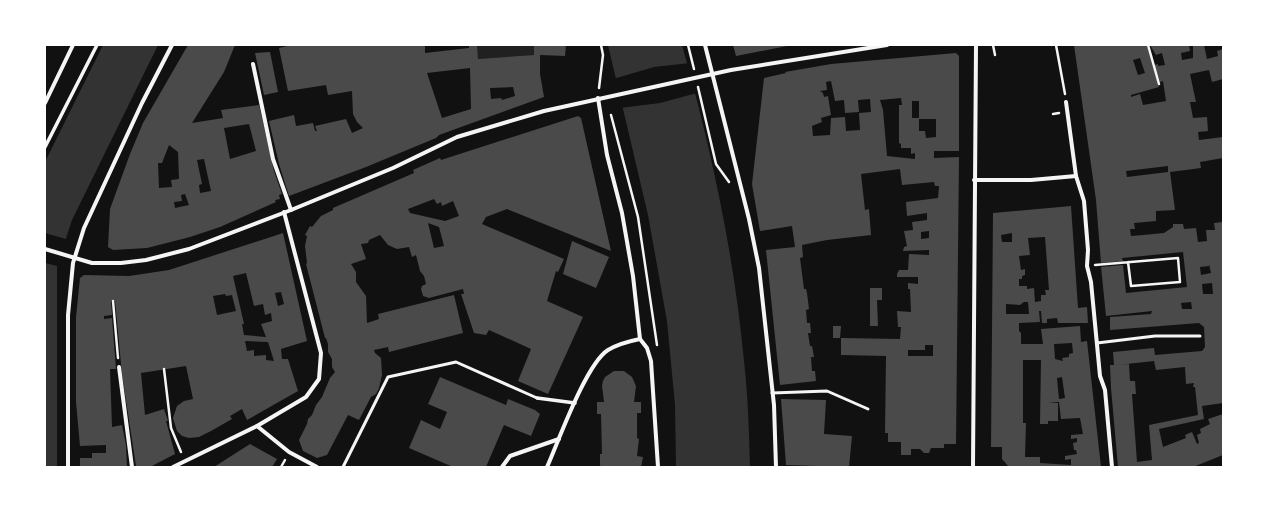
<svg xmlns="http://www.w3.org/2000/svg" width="1268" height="512" viewBox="0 0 1268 512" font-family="Ubuntu,sans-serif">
<rect width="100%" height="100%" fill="#111"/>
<!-- green -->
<polygon fill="#202020" points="476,45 534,45 534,55 478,59"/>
<!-- water -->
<g fill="#333">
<polygon points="103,45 158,45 72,220 57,266 57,467 45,467 45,162"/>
<path d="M608,45H682C711,148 734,254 744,361C748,396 749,432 750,467H676L675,405L667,321L648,215Z"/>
</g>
<!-- pier -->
<g fill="#111">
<polygon points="690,63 697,93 660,103 620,108 613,79 654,67"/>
<polygon points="45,233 66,239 57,266 45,263"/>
</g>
<!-- building -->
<g fill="#4a4a4a" fill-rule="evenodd">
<path d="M188,45H235L224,72L192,123L223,118L221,110L259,105L274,171L282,194L279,195L280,199L275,200L276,202L220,227L190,237L147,248L113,250L108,247L110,209L130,154L143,123ZM249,124L256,151L230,159L224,128ZM169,145L178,152L179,179L171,180L172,187L159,188L158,163H162ZM204,159L211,191L200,193L199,185L202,184L197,160ZM185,194L189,205L175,208L174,202L182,201L181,195Z"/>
<path d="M292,45H354V46L425,45V53L469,48V45H476L477,46L478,59L534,55V45H566L565,56L540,55V74L544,97L439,135L436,138L366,167L289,196L279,164L269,121L294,115L296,126L313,123L315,131H317L315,126L346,119L352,133L363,128L357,122L353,114L352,91L328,95L326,85L288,91L279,48ZM470,68L471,109L442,118L427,73ZM513,87L515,96L502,100L501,98L491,99L490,88Z"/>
<polygon points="733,45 787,45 787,46 736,56"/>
<path d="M1074,45H1147L1159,87L1131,95V97L1140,94L1143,105L1166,101L1163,81L1160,82L1154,65L1158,64V66L1165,65L1162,53L1156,55L1150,45H1189L1190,51L1181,53L1182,60L1193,58V45H1204L1207,59L1218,56L1217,51L1223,49V79L1212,82L1209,70L1190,74L1196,102H1190L1193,118L1207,117L1208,131L1198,132L1199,140L1223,137V158L1200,162L1201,168L1170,172L1175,210L1156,211V221L1134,223L1135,229H1130L1131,236L1143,235L1164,233L1173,227V224H1183L1184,229L1196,228L1198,242L1207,241L1206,230H1215L1214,223L1223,222V403L1202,406L1204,419L1159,429L1163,447L1186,438L1185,435L1192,432L1197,444L1199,443L1197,435L1201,433L1200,429L1210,424L1208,419L1223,414V455L1193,467H1118L1111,388L1110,365H1114L1113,352L1154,348L1155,355L1202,351L1205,347L1204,327L1199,323L1110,330V317L1151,314L1152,311L1106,316L1101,267L1123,265L1126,293L1187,287L1183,252L1122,258L1123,261L1101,263L1096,200ZM1140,58L1145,73L1138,75L1133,60ZM1168,166V172L1127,177L1126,171ZM1209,264L1211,273L1201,275L1200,267L1209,266ZM1212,283L1213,294H1203L1202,284ZM1191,302L1192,309H1182L1181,303ZM1154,361L1156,370L1185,367L1186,384L1194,383L1193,387H1195L1198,415L1149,425L1152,460L1137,462L1132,394H1136L1135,381H1130L1129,364L1117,365Z"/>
<polygon points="270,52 278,92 264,95 255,53"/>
<path d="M956,53L959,56V151H934V158L959,157L956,444H944V448H931L929,453H924L920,449H911V455H901V442H888V433H885L886,356L841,355V338L900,339L901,327H898L897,311L911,312L910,289H908V283L918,284V277H897V274L899,270H908L909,254L929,255V250L903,251L904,247L907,246L904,231L913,230L912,222L927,220V213L907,216L906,202L938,198L939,186H935L934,182L902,185L900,169L861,174L865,210L869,209L871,235L827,240L802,245L803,257L800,258L804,289H806L807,293L809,309L806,310L807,323H810L811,333H808L810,346H812L814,357H811L812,371H815L816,381L780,385L766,250L795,247L792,226L760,231L752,184L764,78L786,73L785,72L831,64ZM831,81L835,101L844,100L845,113L859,112L858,100L870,99L871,112L859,113L860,130L846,131L845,117L831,118L830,135L813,136L812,126L822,122L821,118L831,115L828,96L824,97L823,93L820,91L827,90L826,82ZM901,98L902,105H899V143L901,144V148H911V154L915,153V159L887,156L883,110L880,100ZM912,101H919V118H912ZM919,119H936V137L926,138L925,131H919ZM929,231V238L921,239V232ZM925,345H933V356H908V350H925Z"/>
<path d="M578,116L581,118L611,251L507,209L486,217L482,224L564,259L558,272L556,271L547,301L583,317L548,394L518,381L531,349L489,330L486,335L474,333L461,294H464L463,289L429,298L423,296L421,289L422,286L426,284L424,276L420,271L416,255L412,257L409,247L397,249L388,245L380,235L369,240L368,243L361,244L366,259L351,264L356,272V282L366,296L367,323L379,319L378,314L454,295L463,333L389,352L388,347L374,350L375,353L381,358L382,375L379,388L376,394L371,397L359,420L348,415L327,455L317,458L303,451L299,440L307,424L308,419L312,415L316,405L322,397L330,378L335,372L332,367V359L328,352V344L326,338H325L306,264L307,263L305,246L307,236L305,235L310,226L312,227L321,216L333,210V208L414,173L413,170L440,158L441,160ZM434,199L437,204L441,202L442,206L453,201L459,216L445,221L410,213L408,209ZM428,223L439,227L444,246L434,248Z"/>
<path d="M1071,206L1078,308L1087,307L1088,323H1058L1057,318L1047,319V323H1042L1041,311H1039L1040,322L1019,323V331L1021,333V344H1043L1041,329L1080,326L1081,342L1087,341L1101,467H1009L1002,459V447H991L993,213ZM1012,233V242H1002L1001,235ZM1045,237L1049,290H1045L1046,295H1041V301L1035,302L1034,288L1027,289V286H1019V279H1022V276L1025,275V269L1021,270L1019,256L1030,255L1028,238ZM1024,302H1028L1029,314H1006V304L1020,305ZM1072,343L1073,353L1069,354V357L1062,358L1063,361L1055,359L1054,344ZM1023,360H1041L1040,424H1048V421H1058V403L1048,402H1059L1061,419L1080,418L1083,434L1071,435V439L1077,438V442L1073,443L1074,450H1076L1077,454L1065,456V460L1071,459V465L1040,463V457H1025L1026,423H1023ZM1062,377L1065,398L1059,399L1057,378Z"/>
<path d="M283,233L307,341L281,349L282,359H288L298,391L247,420L242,409L230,416L232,419L211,431L199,437L189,438L182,436L177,431L173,418L177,406L184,401L193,399L186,366L141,373L145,415L164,409L168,421H166L175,454L150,467L136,466L122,374L115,301H111L112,315L104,316V319L112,318L116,369H110L112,427L122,425L126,445L127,467H80V458H92V453H106V445L80,446L76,402V317L80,278L84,275L129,276L169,270ZM246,273L254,306L263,304L265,315L271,313L272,321L261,324L266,337L244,335L242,324H244L233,276ZM281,292L284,304L278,306L275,293ZM225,294L226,296L232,295L236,311L217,315L213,296ZM245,341L268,342L274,361L266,360V355L254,356V350L247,351Z"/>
<polygon points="572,241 609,257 596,288 563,274"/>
<polygon points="870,288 882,288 882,300 877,300 878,326 870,326"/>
<polygon points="833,326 841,326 840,338 833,338"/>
<polygon points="614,371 624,371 632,377 636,386 634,402 641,402 641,413 637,413 637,438 639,439 637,456 643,457 641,467 601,467 600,465 600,454 602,454 601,414 597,414 597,402 604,402 602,386 603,381 605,377"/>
<polygon points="440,377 506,405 508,399 535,410 540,414 531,436 504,425 486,467 453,467 409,448 421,420 440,429 447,412 428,404"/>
<polygon points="781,399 826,400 824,434 852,436 849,467 786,465"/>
<polygon points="250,444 277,459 272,467 214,467"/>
</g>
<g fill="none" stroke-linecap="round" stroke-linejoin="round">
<!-- path -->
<g stroke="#f5f5f5" stroke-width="2.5">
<polyline points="688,45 694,69"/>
<polyline points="993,45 995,55"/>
<polyline points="1056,45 1065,94"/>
<polyline points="1148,45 1159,84"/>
<polyline points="698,87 716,164 729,182"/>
<polyline points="599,88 603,55 601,45"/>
<polyline points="1053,114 1059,113"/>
<polyline points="611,115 638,217 657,345"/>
<polyline points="1095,265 1178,258 1180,282 1131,286 1128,262"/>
<polyline points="113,301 118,358"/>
<polyline points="164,369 171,428 181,452"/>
<polyline points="281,467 285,460"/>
</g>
<!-- service -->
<g stroke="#f5f5f5" stroke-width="3">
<polyline points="1097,343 1155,336 1200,336"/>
<polyline points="772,393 827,391 868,409"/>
<polyline points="343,467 388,377 456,362 537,398"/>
</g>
<!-- pedestrian -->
<g stroke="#f5f5f5" stroke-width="3.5">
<polyline points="45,147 97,45"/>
<polyline points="537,398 575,403"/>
</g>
<!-- minor -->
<g stroke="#f5f5f5" stroke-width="4">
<polyline points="705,45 749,219 759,268 774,405 776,467"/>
<polyline points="253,64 273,159 291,210"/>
<polyline points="598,98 607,155 622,213 633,276 640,339 647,348 651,361 658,467"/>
<polyline points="45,103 73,45"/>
<polyline points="1076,176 1084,201 1088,250 1087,266 1091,282 1100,376 1105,390 1112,467"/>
<polyline points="974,180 1031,180 1076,176 1066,102"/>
<polyline points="45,249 92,263 121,263 146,260 189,249 291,210 393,168 457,137 544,111 731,70 887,45"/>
<polyline points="119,367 132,467"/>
<polyline points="257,426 289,452 317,467"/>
<polyline points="68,467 68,315 73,263 84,228 142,103 172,45"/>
<polyline points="173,467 257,426 306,397 319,379 321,353 284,212"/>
<polyline points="502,467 510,456 559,439"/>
<path d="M547,467C559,440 586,364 608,350C618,344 630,341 640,339"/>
<polyline points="973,467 976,45"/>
</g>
</g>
<!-- border -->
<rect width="1268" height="512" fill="none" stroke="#ffffff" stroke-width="92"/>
</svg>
